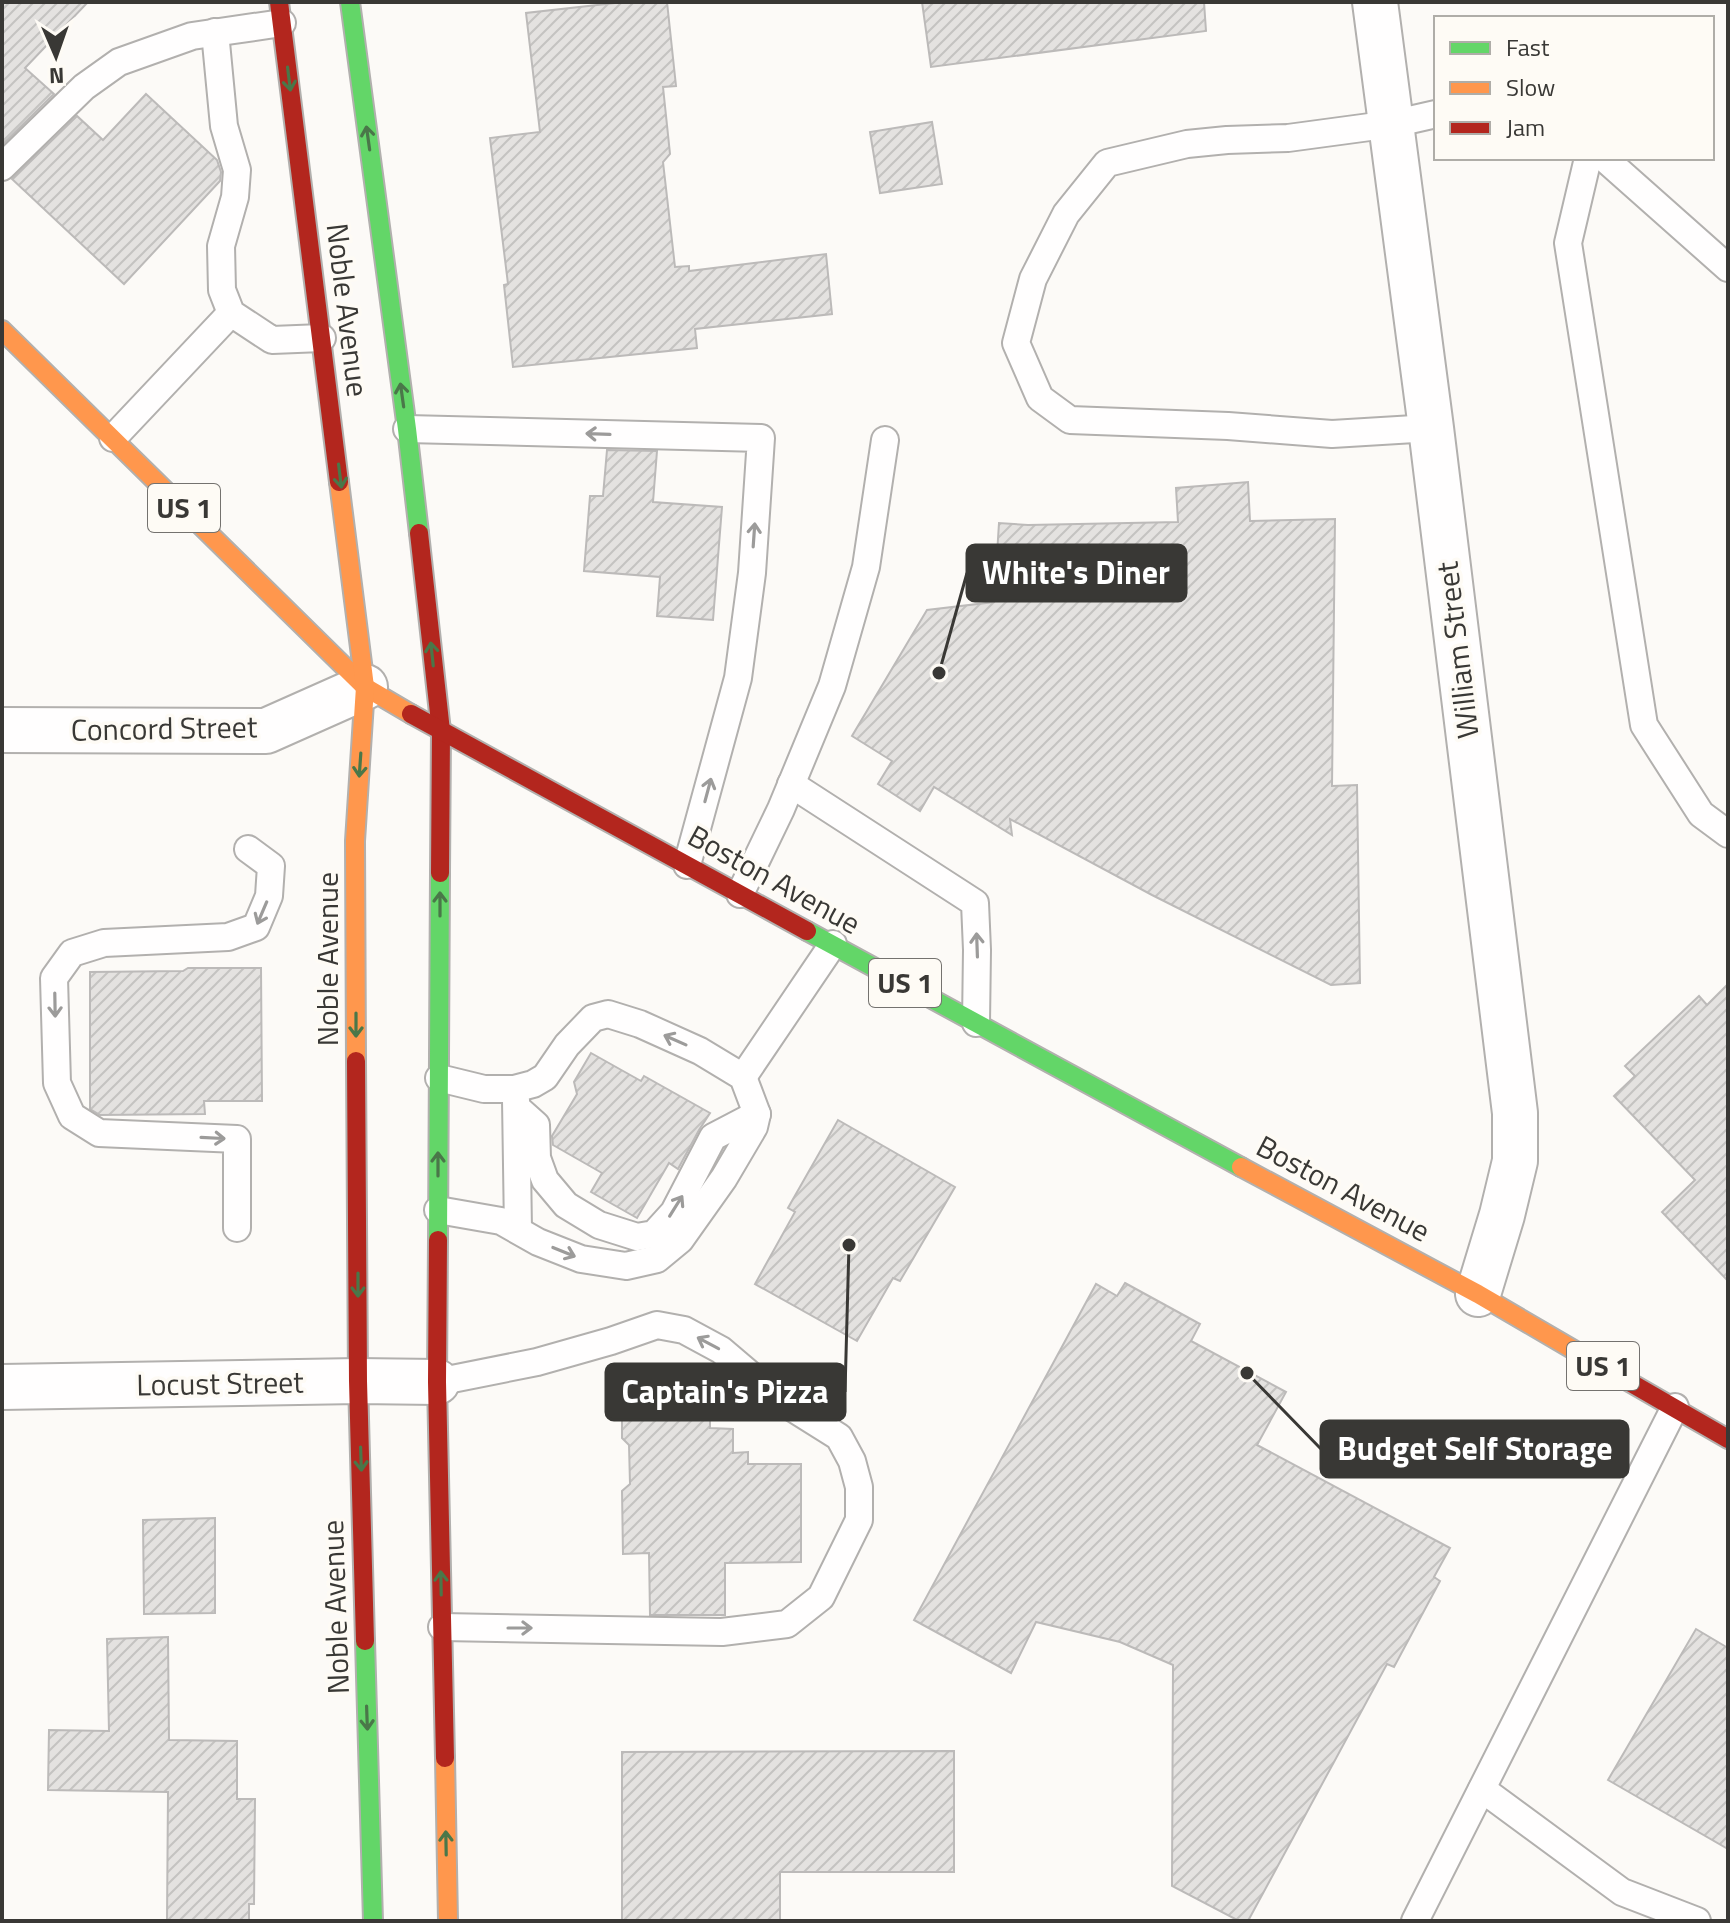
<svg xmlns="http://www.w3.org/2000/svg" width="1730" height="1923" viewBox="0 0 1730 1923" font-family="'Titillium Web',sans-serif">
<defs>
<pattern id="building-hatch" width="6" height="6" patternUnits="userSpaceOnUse" patternTransform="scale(2)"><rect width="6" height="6" fill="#e4e2e0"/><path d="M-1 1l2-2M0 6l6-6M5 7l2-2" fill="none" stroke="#c4c3c1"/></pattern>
</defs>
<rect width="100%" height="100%" fill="#fcfaf7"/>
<!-- building -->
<g fill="url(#building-hatch)" stroke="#bcbab9" stroke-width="2">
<polygon points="2,2 88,2 25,68 54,94 2,145"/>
<polygon points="624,2 667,2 676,86 663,87 670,154 663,162 675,267 689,266 689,271 826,254 832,314 695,329 697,348 513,367 504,285 508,284 490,138 540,132 526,13"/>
<polygon points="922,2 1204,2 1206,31 931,67"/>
<polygon points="146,94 217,160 221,172 220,181 124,284 12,179 77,116 103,140"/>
<polygon points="932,122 942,184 880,193 870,132"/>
<polygon points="607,450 657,451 653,502 722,507 713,620 657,616 660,577 584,571 590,496 603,496"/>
<polygon points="1248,482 1250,521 1335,519 1332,786 1357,785 1360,983 1331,985 1152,895 1010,819 1012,835 934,787 920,811 878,784 892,761 852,736 927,610 994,602 999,523 1028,525 1178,522 1176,488"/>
<polygon points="188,968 261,968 262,1101 204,1101 205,1114 100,1115 90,1109 90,972 183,971"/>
<polygon points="1728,984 1728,1281 1662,1212 1695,1180 1614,1096 1635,1076 1625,1066 1699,996 1707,1005"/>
<polygon points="591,1053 641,1081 644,1076 710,1113 699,1130 678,1169 669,1163 637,1218 591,1192 602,1173 553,1145 552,1136 577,1094 574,1082"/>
<polygon points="838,1120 955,1187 900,1281 893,1278 857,1341 755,1284 795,1212 788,1208"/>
<polygon points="1125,1283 1200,1324 1191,1341 1286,1392 1257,1445 1450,1548 1434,1577 1440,1581 1394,1667 1387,1664 1248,1921 1239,1921 1172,1886 1173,1665 1120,1642 1036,1622 1011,1673 914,1620 1096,1284 1117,1296"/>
<polygon points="622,1368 670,1368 670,1379 710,1379 710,1428 733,1429 733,1453 748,1452 748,1464 801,1464 801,1562 725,1563 725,1615 650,1615 649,1553 623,1554 622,1491 630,1484 629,1445 622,1438"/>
<polygon points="215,1518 215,1613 144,1614 143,1520"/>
<polygon points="1696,1629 1728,1648 1728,1849 1608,1780"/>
<polygon points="168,1637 169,1740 237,1741 237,1799 255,1799 254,1904 249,1904 249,1921 167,1921 168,1792 48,1790 49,1730 109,1731 107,1639"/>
<polygon points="954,1751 954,1872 780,1872 780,1921 622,1921 622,1752"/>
</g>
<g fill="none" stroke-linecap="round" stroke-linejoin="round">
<!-- lane casing -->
<g stroke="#b2b0ae" stroke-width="30">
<g id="lane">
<polyline points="215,32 224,126 237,170 235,197 221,246 222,290 231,313 272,340 322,338"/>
<polyline points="1588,158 1568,243 1644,725 1701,814 1728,834"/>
<polyline points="1604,158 1728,268"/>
<polyline points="2,167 84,87 119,62 192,36 282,23"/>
<polyline points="1431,428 1332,434 1228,426 1070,420 1040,398 1016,343 1033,279 1066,214 1107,163 1187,144 1227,140 1288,138 1392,124 1436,114"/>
<polyline points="407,429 761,438 752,573 738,678 687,865"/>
<polyline points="113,438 231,313"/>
<polyline points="791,784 975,903 977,950 976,1023"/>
<polyline points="740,894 781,809 832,686 866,567 885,440"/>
<polyline points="743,1077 833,944"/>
<polyline points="516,1100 518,1230"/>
<polyline points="517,1108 536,1125 537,1158 545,1180 566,1205 599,1225 637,1237 654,1234 674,1212 713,1137 757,1114"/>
<polyline points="438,1210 501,1221 538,1242 581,1259 626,1266 657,1259 680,1240 724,1178 754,1127 757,1114 743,1077 700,1051 640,1024 608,1014 593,1018 567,1045 545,1077 533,1084 514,1089 484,1089 439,1078"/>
<polyline points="237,1228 237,1139 99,1133 72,1116 57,1083 54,978 72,953 104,943 228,937 256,927 269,896 271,866 248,849"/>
<polyline points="437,1382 537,1362 611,1341 657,1325 684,1330 721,1350 780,1400 839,1437 852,1461 859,1487 859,1520 821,1597 787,1624 722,1632 442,1627"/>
<polyline points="1482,1789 1622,1892 1697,1921"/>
<polyline points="1415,1921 1675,1407"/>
</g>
</g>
<!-- street casing -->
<g stroke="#b2b0ae" stroke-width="48">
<g id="street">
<polyline points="1375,2 1431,428 1515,1113 1515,1161 1502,1215 1478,1294"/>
<polyline points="2,730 266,731 365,687"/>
<polyline points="2,1387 358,1381 437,1382"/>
</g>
</g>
<!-- fast casing -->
<g stroke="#b2b0ae" stroke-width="22">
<g id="fast">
<polyline points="350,2 407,429 419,533"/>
<polyline points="807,931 1241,1167"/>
<polyline points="438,1240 440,873"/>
<polyline points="365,1641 373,1921"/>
</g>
</g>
<!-- slow casing -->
<g stroke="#b2b0ae" stroke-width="22">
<g id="slow">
<polyline points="2,330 365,687 411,714"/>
<polyline points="339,482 365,687 355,841 356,1061"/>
<polyline points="1241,1167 1478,1294 1579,1353"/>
<polyline points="445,1758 448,1921"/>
</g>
</g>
<!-- jam casing -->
<g stroke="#b2b0ae" stroke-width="22">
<g id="jam">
<polyline points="279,2 339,482"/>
<polyline points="419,533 441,731 440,873"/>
<polyline points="411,714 807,931"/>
<polyline points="356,1061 358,1381 365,1641"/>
<polyline points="438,1240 437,1382 445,1758"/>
<polyline points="1579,1353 1728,1439"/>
</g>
</g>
<!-- lane -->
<use href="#lane" stroke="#fffefe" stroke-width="26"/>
<!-- street -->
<use href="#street" stroke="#fffefe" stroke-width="44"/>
<!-- fast -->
<use href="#fast" stroke="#63d668" stroke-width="18"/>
<!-- slow -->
<use href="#slow" stroke="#ff974d" stroke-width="18"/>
<!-- jam -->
<use href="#jam" stroke="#b3261e" stroke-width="18"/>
</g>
<!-- one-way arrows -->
<defs><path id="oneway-shaft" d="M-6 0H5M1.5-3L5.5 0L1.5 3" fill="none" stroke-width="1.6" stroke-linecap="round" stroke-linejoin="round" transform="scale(2)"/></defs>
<g stroke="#4a7749">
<use href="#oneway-shaft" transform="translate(289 79) rotate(83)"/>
<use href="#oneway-shaft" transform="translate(368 138) rotate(-98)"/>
<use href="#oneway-shaft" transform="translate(402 395) rotate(-98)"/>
<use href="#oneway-shaft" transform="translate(340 476) rotate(83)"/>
<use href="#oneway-shaft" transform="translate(432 654) rotate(-96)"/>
<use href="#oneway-shaft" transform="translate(360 765) rotate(94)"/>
<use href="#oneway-shaft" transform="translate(440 904) rotate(-90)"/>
<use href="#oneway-shaft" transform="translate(356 1025) rotate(90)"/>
<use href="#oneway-shaft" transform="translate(438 1164) rotate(-90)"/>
<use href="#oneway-shaft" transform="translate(358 1285) rotate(90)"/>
<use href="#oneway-shaft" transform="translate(361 1459) rotate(88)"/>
<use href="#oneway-shaft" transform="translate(441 1583) rotate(-91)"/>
<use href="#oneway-shaft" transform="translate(367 1718) rotate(88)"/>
<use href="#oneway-shaft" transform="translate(446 1843) rotate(-91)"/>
</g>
<g stroke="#9c9b9a">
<use href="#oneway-shaft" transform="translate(598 434) rotate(-178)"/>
<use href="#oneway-shaft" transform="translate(754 535) rotate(-86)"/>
<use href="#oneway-shaft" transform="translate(708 790) rotate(-75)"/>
<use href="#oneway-shaft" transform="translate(262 913) rotate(113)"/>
<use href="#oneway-shaft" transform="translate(977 945) rotate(-92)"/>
<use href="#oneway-shaft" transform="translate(55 1005) rotate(89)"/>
<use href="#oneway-shaft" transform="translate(675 1040) rotate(-156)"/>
<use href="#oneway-shaft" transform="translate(213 1138) rotate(3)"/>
<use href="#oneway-shaft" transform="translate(676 1206) rotate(-58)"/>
<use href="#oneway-shaft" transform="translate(564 1252) rotate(22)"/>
<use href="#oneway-shaft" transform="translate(708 1343) rotate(-152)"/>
<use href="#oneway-shaft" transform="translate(520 1628)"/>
</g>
<g text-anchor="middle" stroke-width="7" stroke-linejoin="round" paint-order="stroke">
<!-- shield labels -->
<g fill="#fefbf5" stroke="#74726f" stroke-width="2">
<rect x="148" y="484" width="72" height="48" rx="6"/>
<rect x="869" y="959" width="72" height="48" rx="6"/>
<rect x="1567" y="1342" width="72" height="48" rx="6"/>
</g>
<g font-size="28" font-weight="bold" fill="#393835">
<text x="184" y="518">US 1</text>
<text x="905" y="993">US 1</text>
<text x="1603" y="1376">US 1</text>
</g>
<!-- street labels -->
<g font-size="30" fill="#393835" stroke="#fefbf5">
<text transform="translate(347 310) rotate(83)" y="10">Noble Avenue</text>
<text transform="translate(1458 650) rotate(-97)" y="10">William Street</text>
<text transform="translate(164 729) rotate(-1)" y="10">Concord Street</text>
<text transform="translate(774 880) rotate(29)" y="10">Boston Avenue</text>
<text transform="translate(328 959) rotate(-90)" y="10">Noble Avenue</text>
<text transform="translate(1343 1189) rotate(28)" y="10">Boston Avenue</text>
<text transform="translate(220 1384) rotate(-1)" y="10">Locust Street</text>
<text transform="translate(336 1607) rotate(-92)" y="10">Noble Avenue</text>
</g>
</g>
<!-- callouts -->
<path fill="none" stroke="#393835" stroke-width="3" d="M939 673L967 573M849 1245L845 1392M1247 1373L1321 1449"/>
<g fill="#393835" stroke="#fefbf5" stroke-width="3">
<circle cx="939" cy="673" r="8"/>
<circle cx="849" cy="1245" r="8"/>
<circle cx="1247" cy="1373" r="8"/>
</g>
<g fill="#393835" stroke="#393835" stroke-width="3">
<rect x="967" y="545" width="219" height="56" rx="8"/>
<rect x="606" y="1364" width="239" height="56" rx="8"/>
<rect x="1321" y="1421" width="307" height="56" rx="8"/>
</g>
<g font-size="32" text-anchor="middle" font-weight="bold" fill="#fff">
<text x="1076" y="584">White's Diner</text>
<text x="725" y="1403">Captain's Pizza</text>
<text x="1475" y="1460">Budget Self Storage</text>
</g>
<!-- border -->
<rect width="1730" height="1923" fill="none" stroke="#393835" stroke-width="8"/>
<!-- legend -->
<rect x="1434" y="16" width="280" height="144" fill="#fefbf5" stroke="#afada8" stroke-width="2"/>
<rect x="1450" y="42" width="40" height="12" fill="#63d668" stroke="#afada8" stroke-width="2"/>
<text x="1506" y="56" font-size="24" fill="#393835">Fast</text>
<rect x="1450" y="82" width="40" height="12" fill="#ff974d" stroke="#afada8" stroke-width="2"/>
<text x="1506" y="96" font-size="24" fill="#393835">Slow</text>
<rect x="1450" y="122" width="40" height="12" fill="#b3261e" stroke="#afada8" stroke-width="2"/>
<text x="1506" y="136" font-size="24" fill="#393835">Jam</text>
<!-- north arrow -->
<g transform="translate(56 56) rotate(178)" stroke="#fefbf5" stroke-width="6" paint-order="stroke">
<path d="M0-6L14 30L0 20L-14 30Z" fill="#393835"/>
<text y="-12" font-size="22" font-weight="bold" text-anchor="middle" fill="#393835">N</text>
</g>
</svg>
